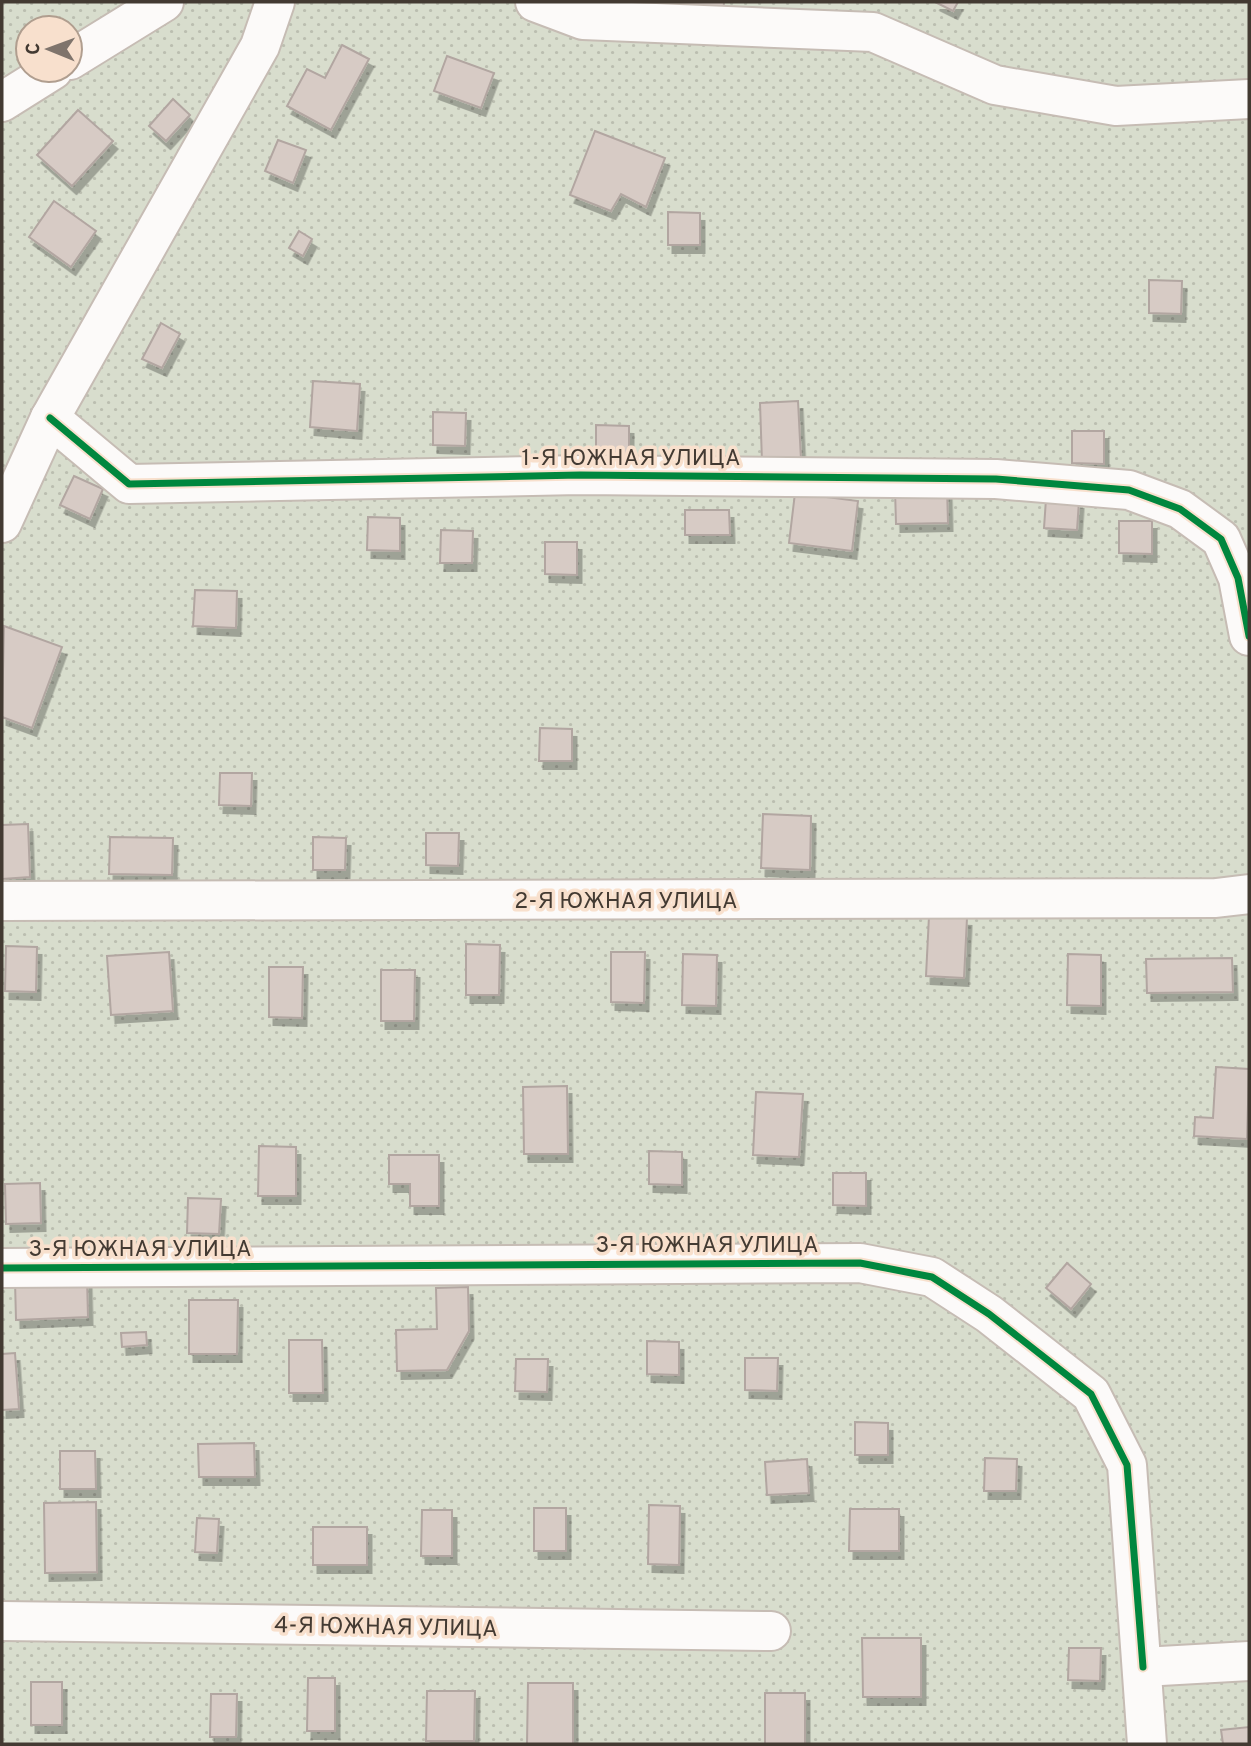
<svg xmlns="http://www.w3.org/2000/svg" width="1251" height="1746" viewBox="0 0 1251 1746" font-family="Overpass,sans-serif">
<defs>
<pattern id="green-dots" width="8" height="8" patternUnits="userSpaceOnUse" patternTransform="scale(1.75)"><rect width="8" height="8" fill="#d8ddcd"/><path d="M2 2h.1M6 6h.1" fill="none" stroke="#bbbeb0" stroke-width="1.8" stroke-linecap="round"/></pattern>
<filter id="shadow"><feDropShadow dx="4.5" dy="8" stdDeviation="0" flood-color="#0004"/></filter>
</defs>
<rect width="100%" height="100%" fill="#eee1d7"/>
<!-- green -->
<path fill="url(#green-dots)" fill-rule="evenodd" d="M2,2H1249V1744H2ZM28,28H70V70H28Z"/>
<!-- building -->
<g fill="#d7cbc5" stroke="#b2a6a1" stroke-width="2" filter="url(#shadow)">
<polygon points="607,2 724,2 723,15"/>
<polygon points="935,2 958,2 953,11"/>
<polygon points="342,45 369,59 331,130 287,106 307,69 325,78"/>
<polygon points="447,56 494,73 481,108 434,91"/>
<polygon points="173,99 190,115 166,141 149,126"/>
<polygon points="78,110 113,141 72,186 37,155"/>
<polygon points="595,131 665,158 646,207 621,194 611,211 570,195"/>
<polygon points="278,140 306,150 293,183 265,171"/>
<polygon points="54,201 96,231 71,267 29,237"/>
<polygon points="668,212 700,213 700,245 668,245"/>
<polygon points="299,231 312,239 303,256 289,248"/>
<polygon points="1149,280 1182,281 1181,314 1149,313"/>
<polygon points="161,323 180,334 162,368 142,359"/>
<polygon points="313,381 360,384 357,431 310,427"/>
<polygon points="798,401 801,460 762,462 760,403"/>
<polygon points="433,412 466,413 465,446 433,445"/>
<polygon points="596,425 629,426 629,458 596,458"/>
<polygon points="1072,431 1104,431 1104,464 1072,463"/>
<polygon points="74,476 103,489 90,519 60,505"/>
<polygon points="947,488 948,523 896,524 895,489"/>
<polygon points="795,493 858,501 852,551 789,543"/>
<polygon points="1046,499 1079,501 1077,530 1044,528"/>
<polygon points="685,510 729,510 730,535 685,535"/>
<polygon points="368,517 400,518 400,551 367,550"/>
<polygon points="1119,521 1152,521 1152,554 1119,553"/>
<polygon points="441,530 473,531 472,563 440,563"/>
<polygon points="545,542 577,542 577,575 545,574"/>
<polygon points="195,590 237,591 236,628 193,626"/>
<polygon points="4,626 62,647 32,728 2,717"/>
<polygon points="540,728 572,729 572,761 539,761"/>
<polygon points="220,773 252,773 251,806 219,805"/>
<polygon points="763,814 811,816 810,870 761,868"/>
<polygon points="28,824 30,877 2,879 2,825"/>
<polygon points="426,833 459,833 458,866 426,865"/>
<polygon points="110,837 173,838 172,875 109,874"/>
<polygon points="313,837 346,838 345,870 313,870"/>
<polygon points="929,916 967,918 964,978 926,976"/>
<polygon points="466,944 500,945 499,995 466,995"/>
<polygon points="6,946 37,947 36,992 5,991"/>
<polygon points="169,952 173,1011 111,1015 107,956"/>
<polygon points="611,952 645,952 644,1003 611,1002"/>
<polygon points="683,954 717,955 716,1006 682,1005"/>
<polygon points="1068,954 1101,955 1101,1006 1067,1005"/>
<polygon points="1232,958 1233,992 1147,993 1146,959"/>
<polygon points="269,967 303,967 302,1018 269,1017"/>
<polygon points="381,970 415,970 414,1021 381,1021"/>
<polygon points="1216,1067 1249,1069 1247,1139 1194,1136 1195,1117 1213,1118"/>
<polygon points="567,1086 568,1154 524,1154 523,1087"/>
<polygon points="756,1092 803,1094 799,1157 753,1155"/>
<polygon points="259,1146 296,1147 296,1196 258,1196"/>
<polygon points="649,1151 682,1152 682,1185 649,1184"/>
<polygon points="389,1155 439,1155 439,1206 410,1206 410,1184 389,1184"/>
<polygon points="833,1173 866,1173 866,1206 833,1205"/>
<polygon points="40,1183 41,1223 6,1224 5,1184"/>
<polygon points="188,1198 221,1199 219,1234 187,1233"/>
<polygon points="1067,1263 1091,1284 1071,1309 1046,1288"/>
<polygon points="87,1279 88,1317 16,1320 15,1281"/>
<polygon points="468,1287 469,1331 447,1370 397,1371 396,1330 437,1329 436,1288"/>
<polygon points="189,1300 238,1300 237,1354 189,1354"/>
<polygon points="146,1332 147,1345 122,1347 121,1333"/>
<polygon points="289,1340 322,1340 323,1393 289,1393"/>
<polygon points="647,1341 679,1342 679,1375 647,1374"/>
<polygon points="15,1353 19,1409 2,1410 2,1354"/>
<polygon points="745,1358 778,1358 777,1391 745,1390"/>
<polygon points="516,1359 548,1359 547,1392 515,1391"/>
<polygon points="855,1422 888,1423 888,1455 855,1455"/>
<polygon points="254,1443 255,1477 199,1477 198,1444"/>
<polygon points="60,1451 95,1451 96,1489 60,1489"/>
<polygon points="985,1458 1017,1459 1016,1491 984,1491"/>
<polygon points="807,1459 809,1493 767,1495 765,1462"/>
<polygon points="96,1502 97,1572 45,1573 44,1503"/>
<polygon points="649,1505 680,1506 679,1565 648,1564"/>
<rect x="534" y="1508" width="32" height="43"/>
<polygon points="850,1509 899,1509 899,1551 849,1551"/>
<polygon points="422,1510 452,1510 452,1556 421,1556"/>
<polygon points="197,1518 219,1519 217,1553 195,1552"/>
<rect x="313" y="1527" width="54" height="38"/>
<polygon points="862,1638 921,1638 921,1697 863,1697"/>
<polygon points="1069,1648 1101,1648 1100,1681 1068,1680"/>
<polygon points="308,1678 335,1678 335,1731 307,1731"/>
<rect x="31" y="1682" width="31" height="43"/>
<polygon points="528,1683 573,1683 573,1744 527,1744"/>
<polygon points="427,1691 475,1691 474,1741 426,1741"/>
<rect x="765" y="1693" width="40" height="51"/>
<polygon points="211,1694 237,1694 236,1737 210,1737"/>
<polygon points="1249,1727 1249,1744 1223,1744 1221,1730"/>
</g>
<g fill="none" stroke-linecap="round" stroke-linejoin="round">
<!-- minor casing -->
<g stroke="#c6bcb4" stroke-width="42">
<g id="minor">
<polyline points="535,2 583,20 873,32 995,85 1116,106 1249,99"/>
<polyline points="70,60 164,2"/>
<polyline points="2,102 53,70"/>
<polyline points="50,418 129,484 580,475 996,479 1129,490 1180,509 1221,539 1238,578 1249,636"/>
<polyline points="2,523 50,418 260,46 275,2"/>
<polyline points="2,901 1216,898 1249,894"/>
<polyline points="2,1268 860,1263 932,1277 989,1314 1091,1394 1127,1465 1147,1744"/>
<polyline points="2,1621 771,1631"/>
<polyline points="1143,1667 1249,1661"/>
</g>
</g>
<!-- minor -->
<use href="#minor" stroke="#fcfaf9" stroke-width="38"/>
<!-- cycleway casing -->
<g stroke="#f8e0cd" stroke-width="11">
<g id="cycleway">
<polyline points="50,418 129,484 580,475 996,479 1129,490 1180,509 1221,539 1238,578 1249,636"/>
<polyline points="2,1268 860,1263 932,1277 989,1314 1091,1394 1127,1465 1143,1667"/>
</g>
</g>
<!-- cycleway -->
<use href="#cycleway" stroke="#00873e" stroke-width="7"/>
</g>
<g text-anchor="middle" stroke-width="7" stroke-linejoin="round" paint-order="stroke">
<!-- street labels -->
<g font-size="23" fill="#433a32" stroke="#f8e0cd">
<text x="631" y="465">1-Я ЮЖНАЯ УЛИЦА</text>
<text x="626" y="908">2-Я ЮЖНАЯ УЛИЦА</text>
<text x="707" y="1252">3-Я ЮЖНАЯ УЛИЦА</text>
<text x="140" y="1256">3-Я ЮЖНАЯ УЛИЦА</text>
<text transform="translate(386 1626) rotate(1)" y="8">4-Я ЮЖНАЯ УЛИЦА</text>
</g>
</g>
<!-- border -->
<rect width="1251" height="1746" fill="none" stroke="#433a32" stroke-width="7"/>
<!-- north arrow -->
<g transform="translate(49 49) rotate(271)"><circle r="33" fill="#f8e0cd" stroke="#b09e8f" stroke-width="2"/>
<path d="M0-5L12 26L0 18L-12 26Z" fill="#7f746c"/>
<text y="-10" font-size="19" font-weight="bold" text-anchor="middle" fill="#433a32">С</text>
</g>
</svg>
